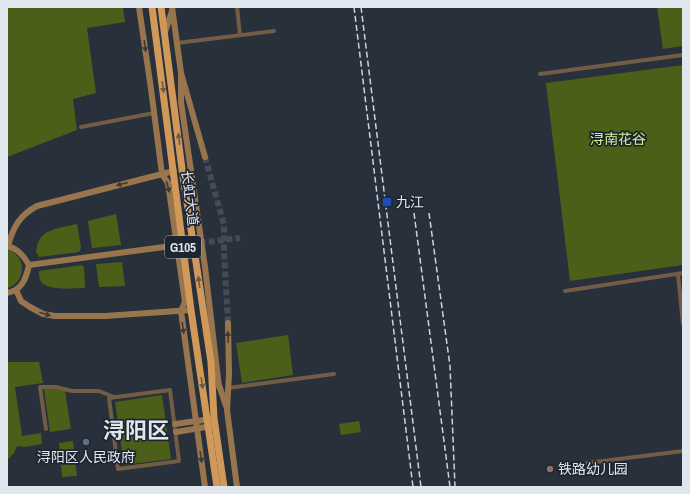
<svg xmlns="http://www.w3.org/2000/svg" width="690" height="494" viewBox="0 0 690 494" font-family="'Archivo Narrow','Noto Sans SC',sans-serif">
<rect width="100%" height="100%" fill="#27303b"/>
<!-- green -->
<g fill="#4c5f19">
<polygon points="7,7 123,7 125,22 87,28 96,93 73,99 77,130 7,157"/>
<polygon points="657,7 683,7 683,46 663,49"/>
<polygon points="683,65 683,265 570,281 546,83"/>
<polygon points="116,214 121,245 92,248 88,221"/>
<path d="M77,224L81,248L79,252L39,257L36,252C38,228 57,229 77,224Z"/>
<path d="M7,250C28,255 26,283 7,288Z"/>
<polygon points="122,262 125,286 99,287 96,264"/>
<path d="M82,265L84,267L85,288C74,288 46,292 40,280C39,278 39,274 39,271Z"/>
<polygon points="288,335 293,375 242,383 236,343"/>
<polygon points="7,362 39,362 43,383 15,387 22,436 41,433 42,444 24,447 17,446 14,453 7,460"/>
<polygon points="44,389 57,389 65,391 71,429 50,432"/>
<polygon points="162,395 171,459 124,465 115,402"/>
<polygon points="359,421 361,432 341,435 339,424"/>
<polygon points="73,441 77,476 62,477 59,443"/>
</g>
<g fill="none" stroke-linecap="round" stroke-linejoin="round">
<!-- secondary-tunnel -->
<g stroke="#434b56" stroke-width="6" stroke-dasharray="6 3" stroke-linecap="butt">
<polyline points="205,157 224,225 224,252 228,323"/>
<polyline points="164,247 240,238"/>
</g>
<!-- street -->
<g stroke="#735c44" stroke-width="4">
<polyline points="237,7 240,35"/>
<polyline points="177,43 274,31"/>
<polyline points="540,74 683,55"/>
<polyline points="81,127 154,113"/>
<polyline points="678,274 683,324"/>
<polyline points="565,291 683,273"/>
<polyline points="228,388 334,374"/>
<polygon points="170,390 179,461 118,469 109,398"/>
<polyline points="46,429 40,387 56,387 72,391 99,391 114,397"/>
<polyline points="587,463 683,451"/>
</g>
<!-- secondary -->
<g stroke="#99754d" stroke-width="6">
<polyline points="139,7 151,89 162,174 168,183 185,302 181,311 205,487"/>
<polyline points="172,7 181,73 205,157"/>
<polyline points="165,32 172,11"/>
<polyline points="181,73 181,102 205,267 219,387"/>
<path d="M7,246C18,249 23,255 29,265C26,279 22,290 7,293"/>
<path d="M8,246C13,227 20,215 37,206L174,171"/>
<polyline points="29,265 164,247"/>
<polyline points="16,290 21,301 30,307 43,314 55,316 105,316 191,310"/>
<polyline points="228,323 229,374 227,410 237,487"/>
<polyline points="219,385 226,406"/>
<polyline points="175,424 211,419"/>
<polyline points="176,432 212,426"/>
</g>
<!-- highway -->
<g stroke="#d09859" stroke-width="7">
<polyline points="152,7 191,310 217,487"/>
<polyline points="161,7 182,169 211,362 214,418 224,487"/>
</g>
<!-- rail -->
<g stroke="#ccd3da" stroke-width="1.5" stroke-dasharray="6 3" stroke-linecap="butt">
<polyline points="354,7 413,487"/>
<polyline points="361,7 421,487"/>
<polyline points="414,213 450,487"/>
<polyline points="429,213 450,366 455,487"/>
</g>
</g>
<!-- one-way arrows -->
<defs><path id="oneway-solid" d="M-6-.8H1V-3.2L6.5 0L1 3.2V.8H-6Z"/></defs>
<g fill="#3c3a37">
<use href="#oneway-solid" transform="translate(145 46) rotate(82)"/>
<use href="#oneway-solid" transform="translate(122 184) rotate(166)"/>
<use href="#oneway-solid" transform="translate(168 187) rotate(75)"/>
<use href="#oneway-solid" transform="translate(45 314) rotate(17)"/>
<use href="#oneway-solid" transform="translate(183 328) rotate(82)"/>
<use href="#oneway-solid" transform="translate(228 337) rotate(-91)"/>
<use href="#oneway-solid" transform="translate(201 457) rotate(82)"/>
</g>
<g fill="#6e5942">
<use href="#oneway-solid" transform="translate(163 87) rotate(82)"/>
<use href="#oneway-solid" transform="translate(179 139) rotate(-97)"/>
<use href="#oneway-solid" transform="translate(199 282) rotate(-98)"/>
<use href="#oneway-solid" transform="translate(202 383) rotate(81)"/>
</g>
<!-- markers -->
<rect fill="#1a4fb4" stroke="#1d2630" stroke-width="1.5" x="382" y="197" width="10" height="10" rx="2"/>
<circle fill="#5c6f8a" stroke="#1d2630" stroke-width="1.5" cx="86" cy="442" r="4"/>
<circle fill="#8d6e63" stroke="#1d2630" stroke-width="1.5" cx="550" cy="469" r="4"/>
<g text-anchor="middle" stroke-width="3.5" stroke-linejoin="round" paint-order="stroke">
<!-- shield labels -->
<rect fill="#1d2630" stroke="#a6acb4" stroke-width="1" x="165" y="236" width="36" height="22" rx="3"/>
<g font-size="13" font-weight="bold" fill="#e0e6ed">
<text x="183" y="252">G105</text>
</g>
<!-- park labels -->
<g font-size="14" fill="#d1f28b" stroke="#1d2630">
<text x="618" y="144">浔南花谷</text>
</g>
<!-- street labels -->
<g font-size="14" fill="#e0e6ed" stroke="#1d2630">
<text transform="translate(190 198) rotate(83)" y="5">长虹大道</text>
</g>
<!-- poi labels -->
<g font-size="14" fill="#e0e6ed" stroke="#1d2630" text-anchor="start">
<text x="396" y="207">九江</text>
<text x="86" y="462" text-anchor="middle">浔阳区人民政府</text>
<text x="558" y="474">铁路幼儿园</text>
</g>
<!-- town labels -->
<g font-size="22" font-weight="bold" fill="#e0e6ed" stroke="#1d2630">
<text x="136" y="438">浔阳区</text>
</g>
</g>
<!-- border -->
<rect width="690" height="494" fill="none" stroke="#e0e6ed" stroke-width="16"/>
</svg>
